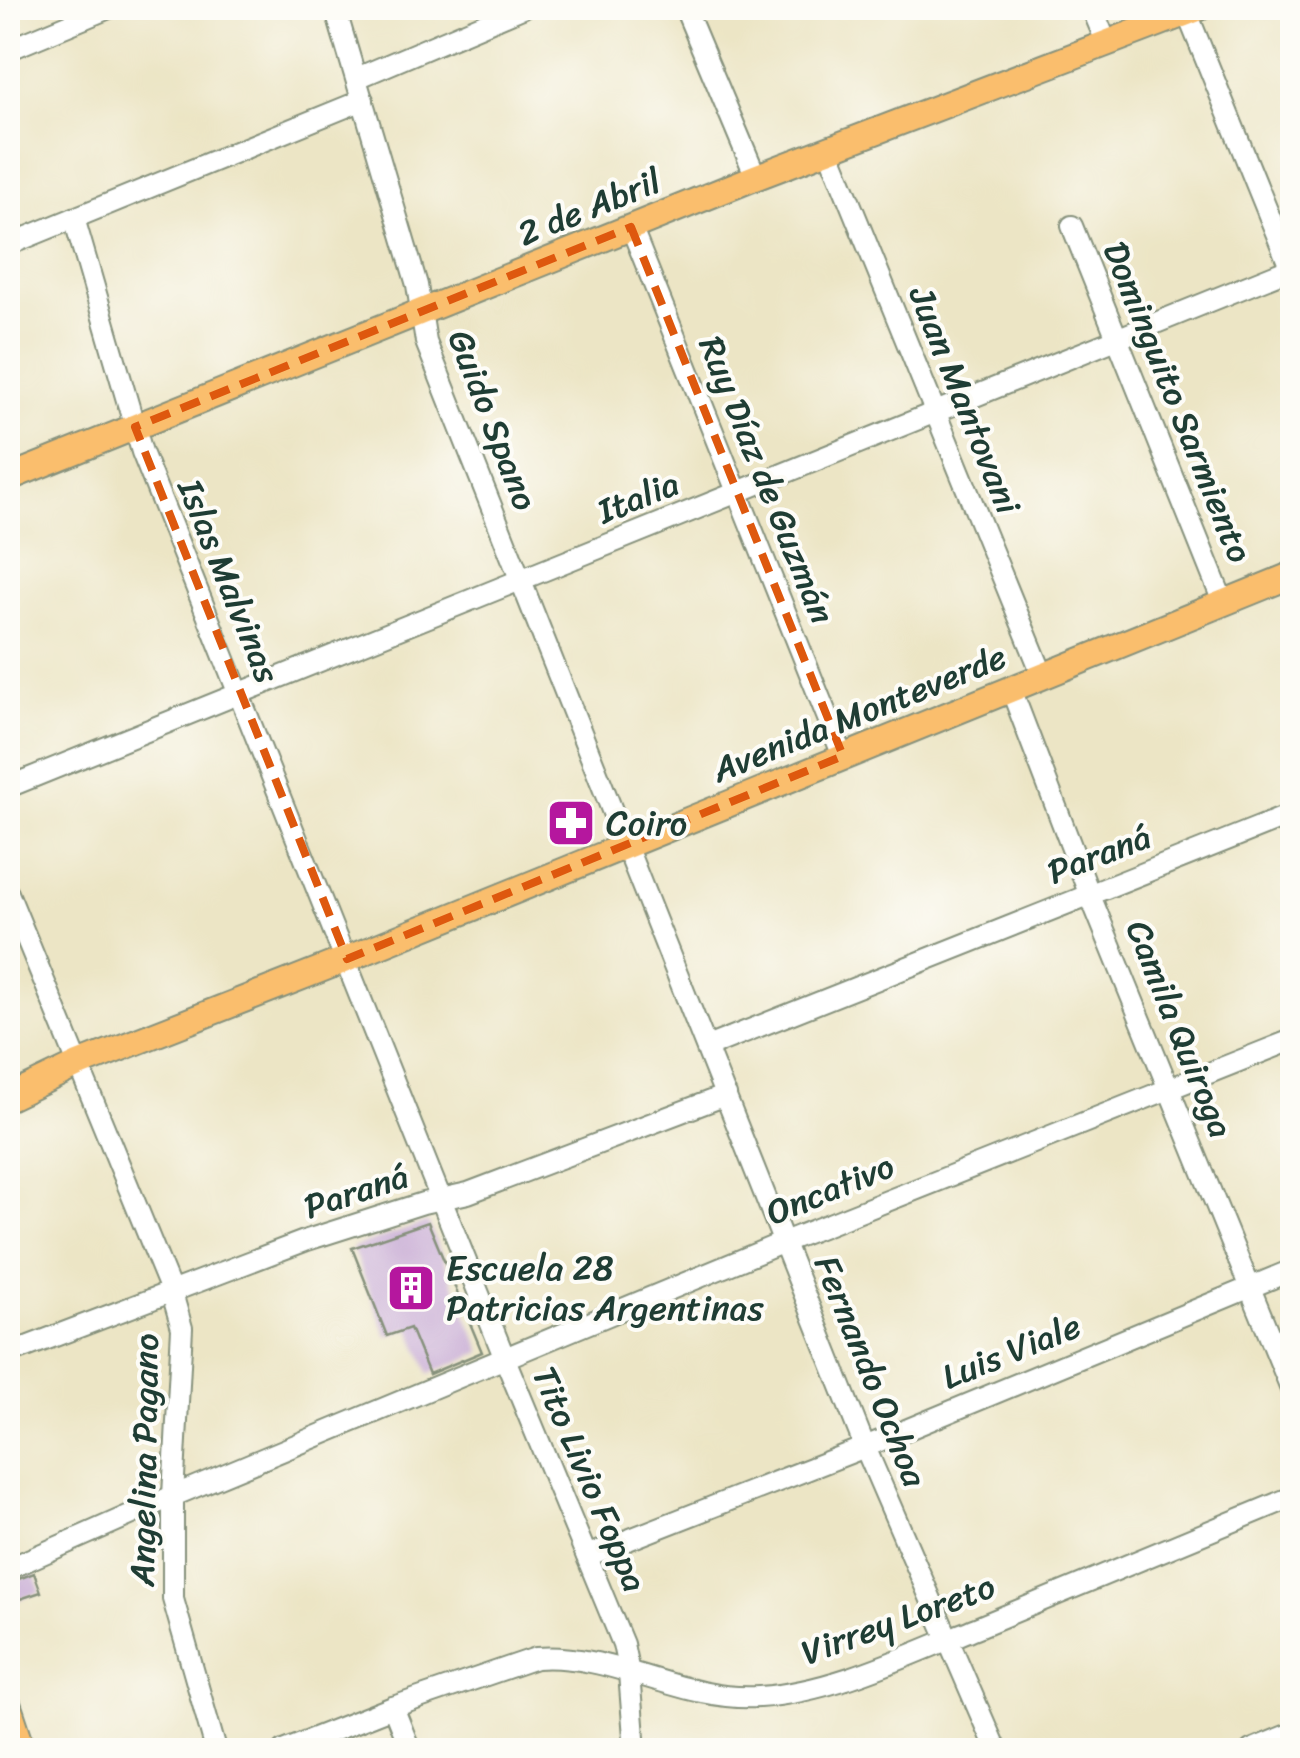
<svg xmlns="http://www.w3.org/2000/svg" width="1300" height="1758" viewBox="0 0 1300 1758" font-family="Sriracha,sans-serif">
<rect width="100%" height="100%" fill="#fdfcf7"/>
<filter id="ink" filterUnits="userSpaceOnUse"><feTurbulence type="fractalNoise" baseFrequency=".01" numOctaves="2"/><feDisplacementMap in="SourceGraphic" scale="20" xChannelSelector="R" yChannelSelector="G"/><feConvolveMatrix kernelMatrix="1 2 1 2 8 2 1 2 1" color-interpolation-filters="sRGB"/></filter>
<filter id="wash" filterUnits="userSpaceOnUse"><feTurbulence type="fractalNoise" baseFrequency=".0048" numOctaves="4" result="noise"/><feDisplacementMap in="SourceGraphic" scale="40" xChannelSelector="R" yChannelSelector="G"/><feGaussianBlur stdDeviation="2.25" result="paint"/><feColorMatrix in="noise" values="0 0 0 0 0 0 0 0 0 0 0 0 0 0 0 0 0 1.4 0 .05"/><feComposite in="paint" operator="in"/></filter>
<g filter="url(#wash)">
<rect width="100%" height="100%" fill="#ece5c5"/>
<g id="blocks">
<!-- building -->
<g fill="#c7abd4">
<polygon points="428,1222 482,1352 429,1374 410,1328 387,1336 352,1248"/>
<polygon points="34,1573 41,1592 8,1603 8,1583"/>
</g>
</g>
</g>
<g filter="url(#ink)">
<use href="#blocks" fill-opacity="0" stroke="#86917c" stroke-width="2.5"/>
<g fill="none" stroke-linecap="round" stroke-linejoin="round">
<!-- minor casing -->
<g stroke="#86917c" stroke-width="24">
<g id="minor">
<polyline points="335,8 417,285 426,342 865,1447 996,1750"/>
<polyline points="685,8 756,177"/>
<polyline points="1092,8 1107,44"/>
<polyline points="1187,13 1292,272"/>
<polyline points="8,50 109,8"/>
<polyline points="357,78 522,8"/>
<polyline points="828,149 1043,676"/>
<polyline points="74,218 142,452 505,1359 623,1644 629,1673 635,1750"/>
<polyline points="1072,226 1223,602"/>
<polyline points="631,227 843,756"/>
<polyline points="8,245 363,100"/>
<polyline points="1011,689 1089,893 1292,1391"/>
<polyline points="8,787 1292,268"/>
<polyline points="8,893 172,1293 182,1328 173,1496 173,1599 216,1750"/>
<polyline points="707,1047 1292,814"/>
<polyline points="8,1354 307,1240 423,1203 468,1193 726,1095"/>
<polyline points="587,1556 865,1447 1292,1270"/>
<polyline points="8,1569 173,1496 784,1242 1292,1040"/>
<polyline points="393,1707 410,1750"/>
<path d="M284,1750L393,1707L536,1658C612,1652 682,1702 759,1697C834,1692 908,1655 976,1628C1082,1585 1187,1541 1292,1497"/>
<polyline points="1251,1750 1292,1733"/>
</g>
</g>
<!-- major casing -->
<g stroke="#86917c" stroke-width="29">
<g id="major">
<polyline points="8,478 756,177 1199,8"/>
<polyline points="8,1098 77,1065 347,959 1292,575"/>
<polyline points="8,1705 23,1750"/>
</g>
</g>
<!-- minor -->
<use href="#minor" stroke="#fff" stroke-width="20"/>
<!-- major -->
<use href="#major" stroke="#fabe6d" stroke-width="25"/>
</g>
</g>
<!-- marked area -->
<path fill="none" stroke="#de580e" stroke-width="8" stroke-dasharray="20 12" stroke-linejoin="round" d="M631,227L843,756L347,959L135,427Z"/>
<!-- icons -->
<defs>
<g id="pharmacy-square" transform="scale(2.5)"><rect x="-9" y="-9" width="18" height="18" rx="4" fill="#b5179e" stroke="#fdfcf7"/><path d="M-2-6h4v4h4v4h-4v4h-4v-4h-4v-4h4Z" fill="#fff"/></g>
<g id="building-square" transform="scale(2.5)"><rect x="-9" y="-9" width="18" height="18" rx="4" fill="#b5179e" stroke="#fdfcf7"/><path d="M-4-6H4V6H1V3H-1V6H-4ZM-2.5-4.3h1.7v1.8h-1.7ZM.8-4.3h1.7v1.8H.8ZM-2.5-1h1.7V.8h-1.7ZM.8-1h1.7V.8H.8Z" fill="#fff"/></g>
</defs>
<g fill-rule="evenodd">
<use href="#pharmacy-square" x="571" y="823"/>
<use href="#building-square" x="411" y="1288"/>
</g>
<g text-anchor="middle" stroke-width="8" stroke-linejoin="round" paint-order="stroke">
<!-- street labels -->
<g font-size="35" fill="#1f3d34" stroke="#fdfcf7">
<text transform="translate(589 207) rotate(-22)" y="12">2 de Abril</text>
<text transform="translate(965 400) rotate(68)" y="12">Juan Mantovani</text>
<text transform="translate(1178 402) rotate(68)" y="12">Dominguito Sarmiento</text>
<text transform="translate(493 420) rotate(69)" y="12">Guido Spano</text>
<text transform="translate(767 480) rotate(68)" y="12">Ruy Díaz de Guzmán</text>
<text transform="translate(638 497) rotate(-22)" y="12">Italia</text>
<text transform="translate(229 581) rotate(68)" y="12">Islas Malvinas</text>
<text transform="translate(859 713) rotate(-22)" y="12">Avenida Monteverde</text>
<text transform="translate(1099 854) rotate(-21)" y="12">Paraná</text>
<text transform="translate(1180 1029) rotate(68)" y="12">Camila Quiroga</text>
<text transform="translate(830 1189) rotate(-22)" y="12">Oncativo</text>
<text transform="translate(356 1191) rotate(-18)" y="12">Paraná</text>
<text transform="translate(1011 1351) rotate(-22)" y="12">Luis Viale</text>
<text transform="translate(871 1371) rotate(68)" y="12">Fernando Ochoa</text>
<text transform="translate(144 1460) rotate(-89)" y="12">Angelina Pagano</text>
<text transform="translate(590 1479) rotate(67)" y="12">Tito Livio Foppa</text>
<text transform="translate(898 1619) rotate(-20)" y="12">Virrey Loreto</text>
</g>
<!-- poi labels -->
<g font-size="35" fill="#1f3d34" stroke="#fdfcf7" text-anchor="start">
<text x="606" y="835">Coiro</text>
<text x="446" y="1280">Escuela 28<tspan x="446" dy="40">Patricias Argentinas</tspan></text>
</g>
</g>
<!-- margin -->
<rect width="1300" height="1758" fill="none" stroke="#fdfcf7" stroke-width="40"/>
</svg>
